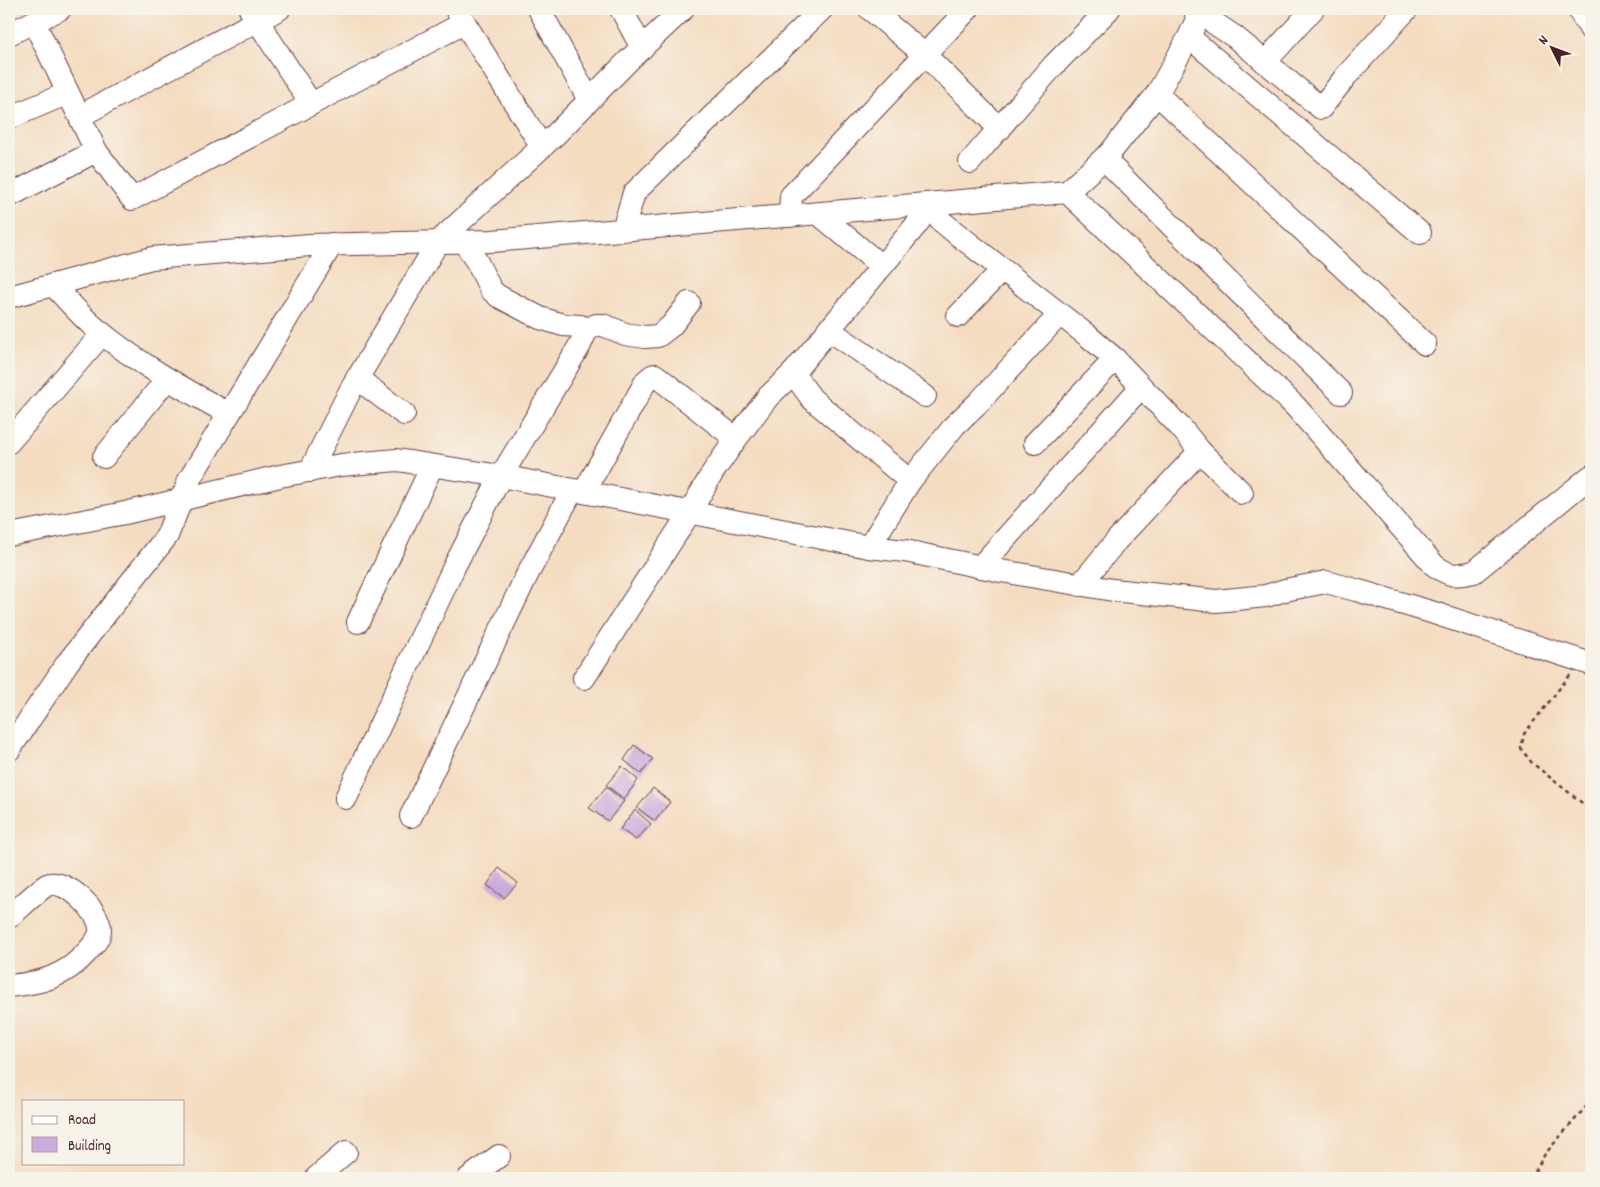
<svg xmlns="http://www.w3.org/2000/svg" width="1600" height="1187" viewBox="0 0 1600 1187" font-family="Dekko,sans-serif">
<rect width="100%" height="100%" fill="#f7f3e8"/>
<filter id="ink" filterUnits="userSpaceOnUse"><feTurbulence type="fractalNoise" baseFrequency=".02" numOctaves="2"/><feDisplacementMap in="SourceGraphic" scale="10" xChannelSelector="R" yChannelSelector="G"/><feConvolveMatrix kernelMatrix="1 2 1 2 8 2 1 2 1" color-interpolation-filters="sRGB"/></filter>
<filter id="wash" filterUnits="userSpaceOnUse"><feTurbulence type="fractalNoise" baseFrequency=".0096" numOctaves="4" result="noise"/><feDisplacementMap in="SourceGraphic" scale="20" xChannelSelector="R" yChannelSelector="G"/><feGaussianBlur stdDeviation="1.12" result="paint"/><feColorMatrix in="noise" values="0 0 0 0 0 0 0 0 0 0 0 0 0 0 0 0 0 1.4 0 .05"/><feComposite in="paint" operator="in"/></filter>
<g filter="url(#wash)">
<rect width="100%" height="100%" fill="#f4dcc0"/>
<g id="blocks">
<!-- building -->
<g fill="#c9abdd">
<polygon points="634,745 653,759 641,774 624,760"/>
<polygon points="622,766 638,780 624,799 606,785"/>
<polygon points="606,787 624,801 608,821 589,808"/>
<polygon points="653,788 670,802 655,821 637,808"/>
<polygon points="635,810 651,824 636,840 620,829"/>
<polygon points="499,868 518,883 504,898 487,885"/>
</g>
</g>
</g>
<g filter="url(#ink)">
<use href="#blocks" fill-opacity="0" stroke="#643b41" stroke-width="1"/>
<g fill="none" stroke-linecap="round" stroke-linejoin="round">
<!-- minor casing -->
<g stroke="#643b41" stroke-width="24">
<g id="minor">
<polyline points="250,9 311,104"/>
<polyline points="456,9 542,147"/>
<polyline points="539,9 589,100"/>
<polyline points="621,9 642,48"/>
<polyline points="870,9 925,55 1000,129"/>
<polyline points="1578,9 1591,30"/>
<polyline points="34,22 96,151 132,199 464,23"/>
<polyline points="1214,23 1235,37 1321,108 1346,76 1407,9"/>
<polyline points="9,34 60,9"/>
<polyline points="1189,37 1420,233"/>
<polyline points="1265,62 1313,9"/>
<polyline points="1157,94 1425,344"/>
<polyline points="80,116 279,9"/>
<polyline points="9,118 68,93"/>
<polyline points="1104,159 1341,393"/>
<polyline points="970,162 1053,66 1109,9"/>
<path d="M1067,192L1295,406L1434,565C1450,577 1455,576 1474,572L1591,476"/>
<polyline points="9,196 96,151"/>
<polyline points="819,214 881,266"/>
<polyline points="790,216 791,196 793,194 968,9"/>
<polyline points="623,230 634,193 822,9"/>
<polyline points="464,242 477,262 491,290 498,296 540,318 563,325 581,326 586,331 596,325 603,325 625,334 645,337 658,336 671,326 689,303"/>
<path d="M53,285C68,300 82,318 99,331C139,364 184,389 229,414"/>
<polyline points="9,297 152,258 310,245 492,241 1067,192 1110,153 1157,94 1189,37 1197,19 1195,9"/>
<polyline points="958,316 1002,270"/>
<polyline points="828,329 925,396"/>
<polyline points="793,373 812,399 910,481"/>
<polyline points="357,378 404,414"/>
<polyline points="9,442 102,334"/>
<polyline points="1035,443 1115,359"/>
<polyline points="104,457 167,379"/>
<polyline points="310,471 350,391 438,242 554,136 630,59 683,9"/>
<polyline points="584,492 646,381 652,376 655,375 736,439"/>
<polyline points="9,535 125,513 280,476 341,465 397,460 501,476 869,547 905,551 1001,571 1113,590 1216,601 1266,596 1285,590 1326,582 1356,590 1431,612 1591,664"/>
<polyline points="869,547 910,481 955,425 980,401 1059,315"/>
<polyline points="980,567 1141,387"/>
<polyline points="1080,585 1117,540 1200,451"/>
<polyline points="358,622 432,466"/>
<polyline points="584,678 690,512 713,472 736,439 768,397 793,373 917,224 930,205 940,220 957,234 1088,336 1115,359 1182,429 1200,451 1242,493"/>
<polyline points="9,750 68,662 167,536 189,480 332,244"/>
<polyline points="346,798 454,567 501,476 580,345 586,331"/>
<polyline points="411,816 527,575 572,491"/>
<path d="M9,917C18,910 38,890 47,885C65,877 101,912 100,930C100,939 92,946 87,952C65,977 41,983 9,986"/>
<polyline points="316,1178 346,1152"/>
<polyline points="469,1178 499,1156"/>
</g>
</g>
<!-- path -->
<g stroke="#643b41" stroke-width="2.5" stroke-dasharray="4 4" stroke-linecap="butt">
<polyline points="1570,675 1524,734 1521,749 1532,763 1591,810"/>
<polyline points="1531,1178 1545,1154 1591,1101"/>
</g>
<!-- minor -->
<use href="#minor" stroke="#fff" stroke-width="22"/>
</g>
</g>
<!-- margin -->
<rect width="1600" height="1187" fill="none" stroke="#f7f3e8" stroke-width="30"/>
<!-- legend -->
<rect x="22" y="1100" width="162" height="65" fill="#f7f3e8" stroke="#b29e9c"/>
<rect x="32" y="1116" width="25" height="8" fill="#ffffff" stroke="#b29e9c"/>
<text x="68" y="1124" font-size="15" fill="#4a1f2b">Road</text>
<rect x="32" y="1137" width="25" height="15" fill="#c9abdd" stroke="#b29e9c"/>
<text x="68" y="1150" font-size="15" fill="#4a1f2b">Building</text>
<!-- north arrow -->
<g transform="translate(1552 48) rotate(312)" stroke="#f7f3e8" stroke-width="4" paint-order="stroke">
<path d="M0-4L9 19L0 12L-9 19Z" fill="#4a1f2b"/>
<text y="-8" font-size="14" font-weight="bold" text-anchor="middle" fill="#4a1f2b">N</text>
</g>
</svg>
